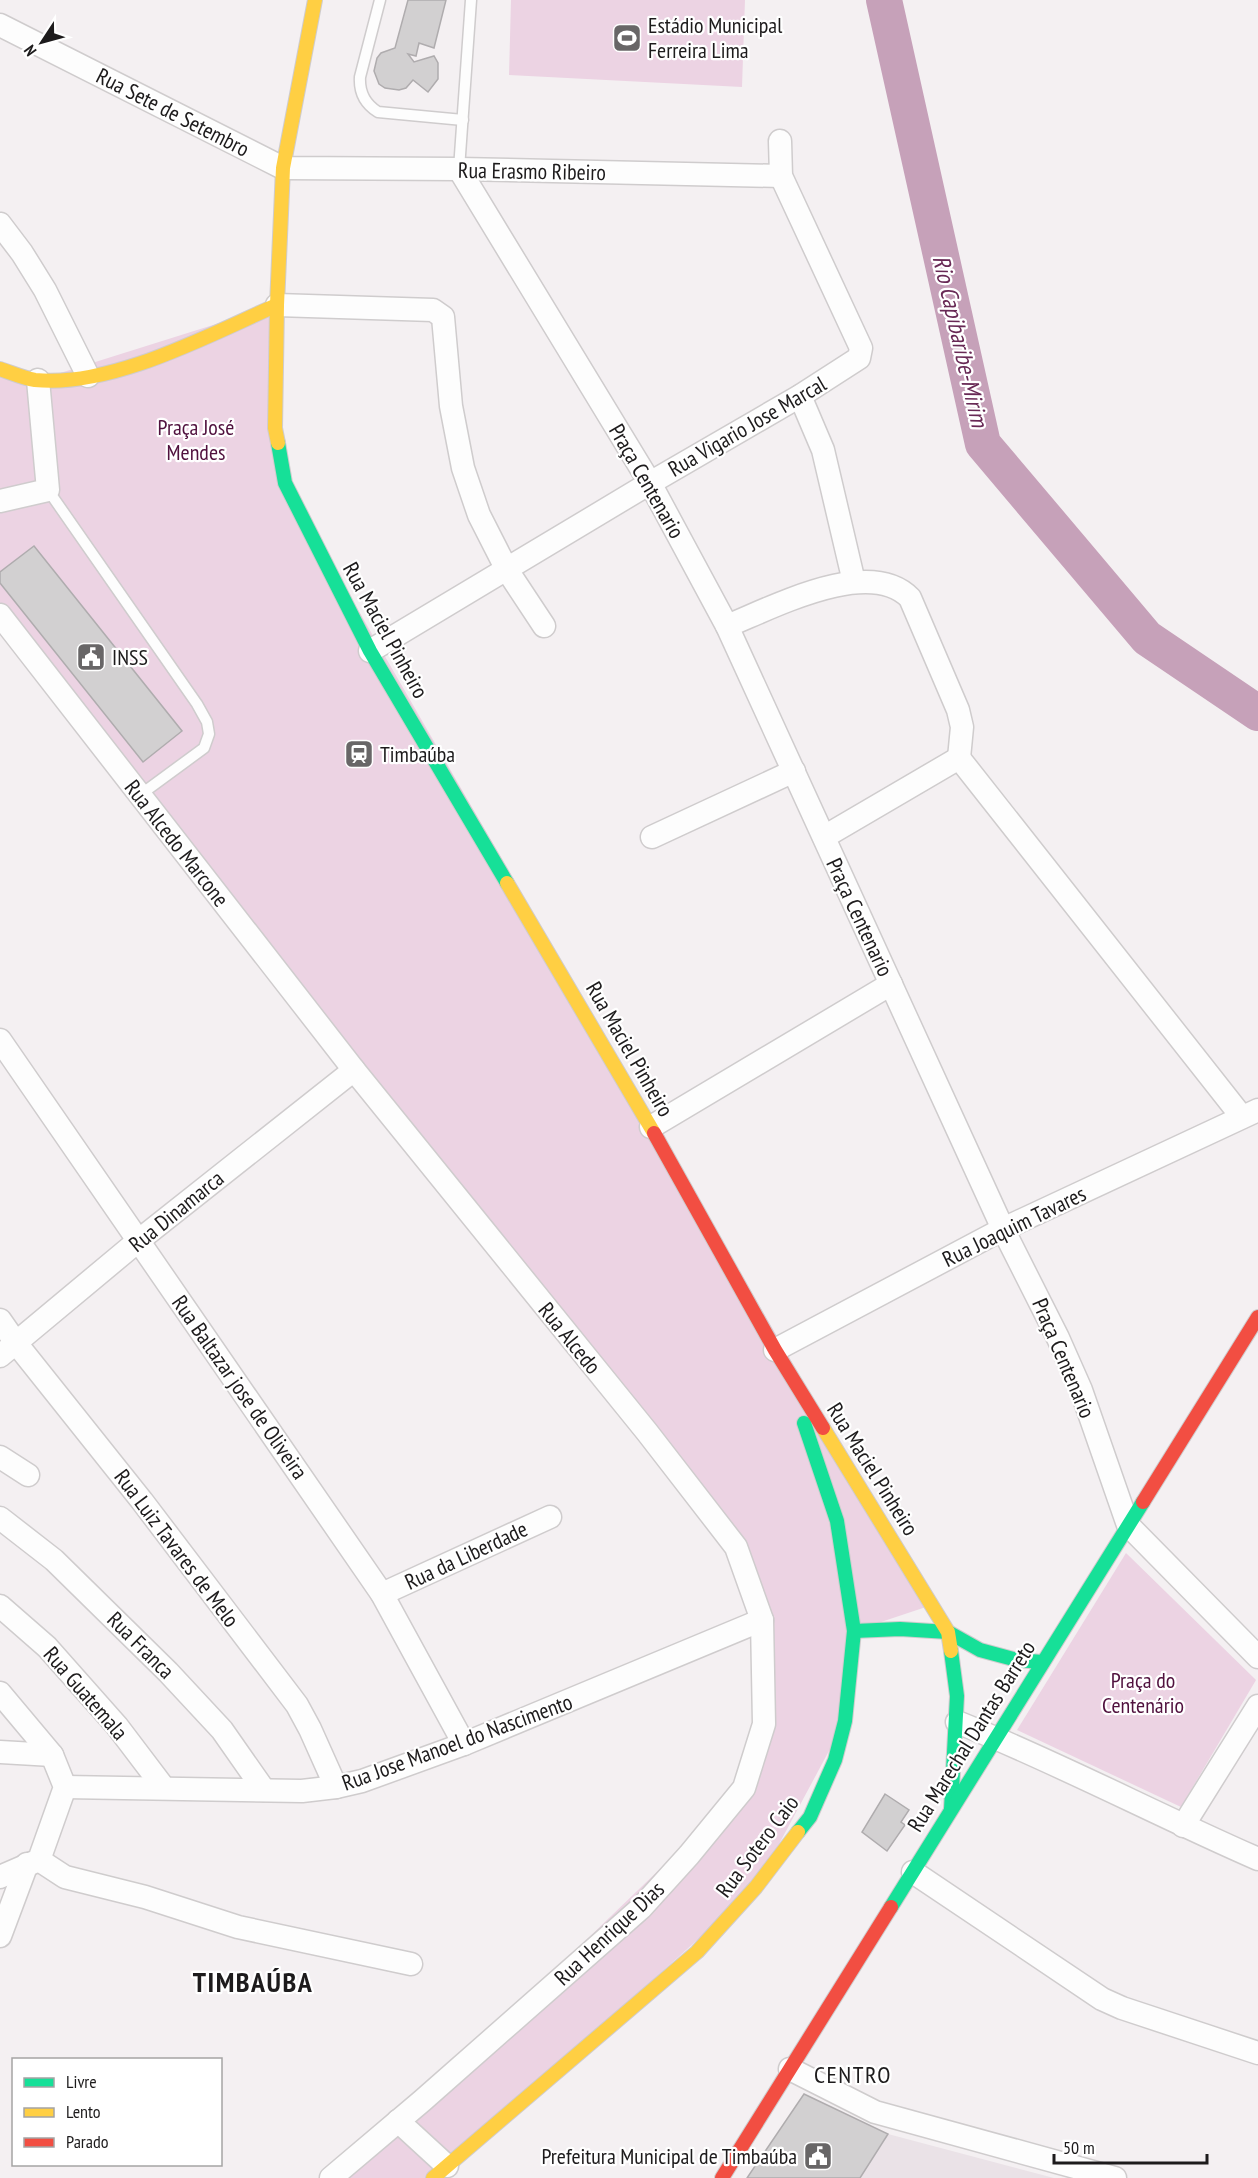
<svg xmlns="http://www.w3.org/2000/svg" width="1258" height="2178" viewBox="0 0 1258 2178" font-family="'PT Sans Narrow',sans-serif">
<rect width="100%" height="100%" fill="#f4f0f2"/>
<!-- built -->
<polygon fill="#eae2e7" points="888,2134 1054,2178 860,2178"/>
<!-- green -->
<g fill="#ecd3e3">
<polygon points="511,0 745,0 742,87 509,75"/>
<polygon points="277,305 285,483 932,1605 854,1631 845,1721 756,1887 433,2178 331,2178 398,2121 744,1788 764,1724 761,1620 736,1547 0,613 0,369 38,380"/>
<polygon points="1126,1553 1256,1680 1181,1807 1017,1730"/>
</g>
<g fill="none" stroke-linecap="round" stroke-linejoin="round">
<!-- river -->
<polyline stroke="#c6a1b9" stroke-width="36" points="884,0 983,444 1147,638 1258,713"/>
</g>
<!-- building -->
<g fill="#d2d0d1" stroke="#afacae" stroke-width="1.5">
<polygon points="408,0 446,0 434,48 419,43 416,56 408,54 414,62 434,56 438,63 438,79 428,92 413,80 406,88 399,90 385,88 379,84 374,71 377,58 381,53 395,48"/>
<polygon points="34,546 182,731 143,762 0,583 0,572"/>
<polygon points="885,1794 909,1810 901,1822 905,1825 887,1851 862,1832"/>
<polygon points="804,2094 888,2134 860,2178 747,2178"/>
</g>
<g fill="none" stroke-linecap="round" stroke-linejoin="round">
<!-- lane casing -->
<g stroke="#cfcccd" stroke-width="13">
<g id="lane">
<path d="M380,0L360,77C359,93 365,104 378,112L463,120"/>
<polyline points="459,169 471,0"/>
<polyline points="48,490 197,704 207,722 209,734 204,748 140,795"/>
</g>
</g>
<!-- street casing -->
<g stroke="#cfcccd" stroke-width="25">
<g id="street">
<polyline points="0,25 283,168 459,169 781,176"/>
<polyline points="459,169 650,483 727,626 1003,1229 1058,1338 1081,1390 1128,1525 1258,1657"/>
<polyline points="0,224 22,253 45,290 88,376"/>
<polyline points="277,305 433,310 443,317 451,406 463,468 479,515 507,570 544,626"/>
<polyline points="800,396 823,450 854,582"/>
<polyline points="0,501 48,490 38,380"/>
<polyline points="0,615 354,1070 647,1432 736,1547 762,1620 764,1724 744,1788 689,1855 641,1908 422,2101 331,2178"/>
<path d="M727,626C772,608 869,556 910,598L958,710L962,727L959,758"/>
<polyline points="370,651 650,483 800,396 859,358 861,348 781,176 780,141"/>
<polyline points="959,758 1242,1117"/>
<polyline points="652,837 794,771"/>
<polyline points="824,837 959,758"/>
<polyline points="0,1040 382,1594 464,1744"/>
<polyline points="651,1127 891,984"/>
<polyline points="0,1320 16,1343 142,1501 297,1705 310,1729 336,1787"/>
<polyline points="775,1350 1003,1229 1258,1110"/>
<polyline points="0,1356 138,1241 354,1070"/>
<polyline points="0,1457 28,1475"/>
<polyline points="0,1518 54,1560 168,1672 222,1730 264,1790"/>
<polyline points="382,1594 550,1517"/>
<polyline points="0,1606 47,1647 117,1726 164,1788"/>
<polyline points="0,1693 52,1755 65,1787 39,1860 0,1877"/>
<path d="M957,1722C1059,1763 1157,1815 1258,1859"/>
<polyline points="0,1752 52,1755"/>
<polyline points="65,1787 302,1791 336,1787 362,1781 464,1744 762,1620"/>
<polyline points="1183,1826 1258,1706"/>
<polyline points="39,1860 65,1877 145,1897 238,1927 411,1964"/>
<polyline points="913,1872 1102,1999 1122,2008 1258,2053"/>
<polyline points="0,1936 27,1864"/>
<polyline points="790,2069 875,2112 1115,2178"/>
<polyline points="398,2121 447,2166"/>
</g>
</g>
<!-- fast casing -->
<g stroke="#cfcccd" stroke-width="16">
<g id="fast">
<polyline points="278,443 285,483 370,651 507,883"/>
<polyline points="854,1631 900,1629 948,1632 980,1650 1017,1660 1042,1662"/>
<polyline points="951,1651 957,1696 951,1809"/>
<polyline points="798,1832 810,1817 835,1760 845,1721 854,1631 837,1521 804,1423"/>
<polyline points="891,1907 1143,1502"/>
</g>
</g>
<!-- slow casing -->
<g stroke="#cfcccd" stroke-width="16">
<g id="slow">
<path d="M0,369C12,373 23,378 35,380C111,388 209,335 277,305"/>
<polyline points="278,443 275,428 277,305 283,168 315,0"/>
<polyline points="507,883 654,1133"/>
<polyline points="823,1428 948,1632 951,1651"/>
<polyline points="433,2178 697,1952 756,1887 798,1832"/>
</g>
</g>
<!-- jam casing -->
<g stroke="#cfcccd" stroke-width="16">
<g id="jam">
<polyline points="654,1133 775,1350 823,1428"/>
<polyline points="1143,1502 1258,1317"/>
<polyline points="722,2178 891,1907"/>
</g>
</g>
<!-- lane -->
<use href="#lane" stroke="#fdfdfd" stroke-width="10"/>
<!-- street -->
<use href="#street" stroke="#fdfdfd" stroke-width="22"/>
<!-- fast -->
<use href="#fast" stroke="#16e098" stroke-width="14"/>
<!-- slow -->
<use href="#slow" stroke="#ffcf43" stroke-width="14"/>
<!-- jam -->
<use href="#jam" stroke="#f24e42" stroke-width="14"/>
</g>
<!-- icons -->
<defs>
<g id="stadium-square" transform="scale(1.5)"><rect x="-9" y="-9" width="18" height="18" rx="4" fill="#686667" stroke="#fff"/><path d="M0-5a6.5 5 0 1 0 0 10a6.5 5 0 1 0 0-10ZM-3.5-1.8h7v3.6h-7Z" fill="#fff"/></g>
<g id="civic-square" transform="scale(1.5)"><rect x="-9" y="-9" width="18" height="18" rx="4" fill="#686667" stroke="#fff"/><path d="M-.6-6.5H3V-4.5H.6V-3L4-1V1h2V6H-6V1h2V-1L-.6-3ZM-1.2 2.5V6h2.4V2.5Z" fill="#fff"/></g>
<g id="station-square" transform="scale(1.5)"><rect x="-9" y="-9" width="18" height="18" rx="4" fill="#686667" stroke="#fff"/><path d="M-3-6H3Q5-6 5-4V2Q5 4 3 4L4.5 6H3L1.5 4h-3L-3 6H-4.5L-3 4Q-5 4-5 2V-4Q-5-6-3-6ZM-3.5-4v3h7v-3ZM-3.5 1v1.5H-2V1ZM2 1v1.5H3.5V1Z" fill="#fff"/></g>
</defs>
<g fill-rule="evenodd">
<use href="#stadium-square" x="627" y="38"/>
<use href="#civic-square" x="91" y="657"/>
<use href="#station-square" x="359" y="754"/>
<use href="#civic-square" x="818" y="2156"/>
</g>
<g text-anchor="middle" stroke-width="4.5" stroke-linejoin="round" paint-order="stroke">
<!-- poi labels -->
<g font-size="22" fill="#1d1b1c" stroke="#fff" text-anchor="start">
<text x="648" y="33">Estádio Municipal<tspan x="648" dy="25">Ferreira Lima</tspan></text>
<text x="112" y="665">INSS</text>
<text x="380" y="762">Timbaúba</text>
<text x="797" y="2164" text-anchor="end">Prefeitura Municipal de Timbaúba</text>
</g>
<!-- street labels -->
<g font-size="22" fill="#1d1b1c" stroke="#fff">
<text transform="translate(173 112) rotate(27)" y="8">Rua Sete de Setembro</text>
<text transform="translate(532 171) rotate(1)" y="8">Rua Erasmo Ribeiro</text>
<text transform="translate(747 426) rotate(-30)" y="8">Rua Vigario Jose Marcal</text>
<text transform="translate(647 481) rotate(60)" y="8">Praça Centenario</text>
<text transform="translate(386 630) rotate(61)" y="8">Rua Maciel Pinheiro</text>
<text transform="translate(177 843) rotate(52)" y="8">Rua Alcedo Marcone</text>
<text transform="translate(860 917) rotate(65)" y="8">Praça Centenario</text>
<text transform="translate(630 1049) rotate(60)" y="8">Rua Maciel Pinheiro</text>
<text transform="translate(176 1211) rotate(-39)" y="8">Rua Dinamarca</text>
<text transform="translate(1014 1226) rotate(-26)" y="8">Rua Joaquim Tavares</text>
<text transform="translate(570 1338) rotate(51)" y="8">Rua Alcedo</text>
<text transform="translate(1064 1358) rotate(67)" y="8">Praça Centenario</text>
<text transform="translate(240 1387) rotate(55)" y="8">Rua Baltazar jose de Oliveira</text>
<text transform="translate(873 1469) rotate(58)" y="8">Rua Maciel Pinheiro</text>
<text transform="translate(177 1548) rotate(53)" y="8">Rua Luiz Tavares de Melo</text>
<text transform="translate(466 1555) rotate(-25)" y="8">Rua da Liberdade</text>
<text transform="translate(141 1645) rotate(45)" y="8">Rua Franca</text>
<text transform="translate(86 1693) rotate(49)" y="8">Rua Guatemala</text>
<text transform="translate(971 1736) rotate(-58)" y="8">Rua Marechal Dantas Barreto</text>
<text transform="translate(457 1742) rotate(-20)" y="8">Rua Jose Manoel do Nascimento</text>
<text transform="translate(757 1846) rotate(-53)" y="8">Rua Sotero Caio</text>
<text transform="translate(609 1933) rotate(-43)" y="8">Rua Henrique Dias</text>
</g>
<!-- park labels -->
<g font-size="22" fill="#50113e" stroke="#fff">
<text x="196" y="435">Praça José<tspan x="196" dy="25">Mendes</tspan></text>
<text x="1143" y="1688">Praça do<tspan x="1143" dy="25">Centenário</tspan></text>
</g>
<!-- water labels -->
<g font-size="24" font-style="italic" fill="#682955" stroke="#fff">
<text transform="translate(960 341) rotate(77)" y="8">Rio Capibaribe-Mirim</text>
</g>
<!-- neighbourhood labels -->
<g font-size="24" letter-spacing="1.5" fill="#1d1b1c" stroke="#fff">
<text x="853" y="2083">CENTRO</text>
</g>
<!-- district labels -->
<g font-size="28" font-weight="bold" letter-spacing="1.5" fill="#1d1b1c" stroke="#fff">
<text x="253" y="1992">TIMBAÚBA</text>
</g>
</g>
<!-- legend -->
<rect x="12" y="2058" width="210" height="108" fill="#ffffff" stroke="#a5a4a4" stroke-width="1.5"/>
<rect x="24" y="2078" width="30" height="9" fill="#16e098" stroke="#a5a4a4" stroke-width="1.5"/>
<text x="66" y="2088" font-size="18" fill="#1d1b1c">Livre</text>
<rect x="24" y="2108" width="30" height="9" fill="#ffcf43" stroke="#a5a4a4" stroke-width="1.5"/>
<text x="66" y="2118" font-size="18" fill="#1d1b1c">Lento</text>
<rect x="24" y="2138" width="30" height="9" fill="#f24e42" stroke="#a5a4a4" stroke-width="1.5"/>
<text x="66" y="2148" font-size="18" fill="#1d1b1c">Parado</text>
<!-- north arrow -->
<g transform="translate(42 42) rotate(234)" stroke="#ffffff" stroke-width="4.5" paint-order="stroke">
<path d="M0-4.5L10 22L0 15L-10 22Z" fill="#1d1b1c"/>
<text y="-9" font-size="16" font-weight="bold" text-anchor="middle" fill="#1d1b1c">N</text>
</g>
<!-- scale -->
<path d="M1054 2154v9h153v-9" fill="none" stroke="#1d1b1c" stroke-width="3"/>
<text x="1063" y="2154" font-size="18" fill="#1d1b1c" stroke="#ffffff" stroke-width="4.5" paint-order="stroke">50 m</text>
</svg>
